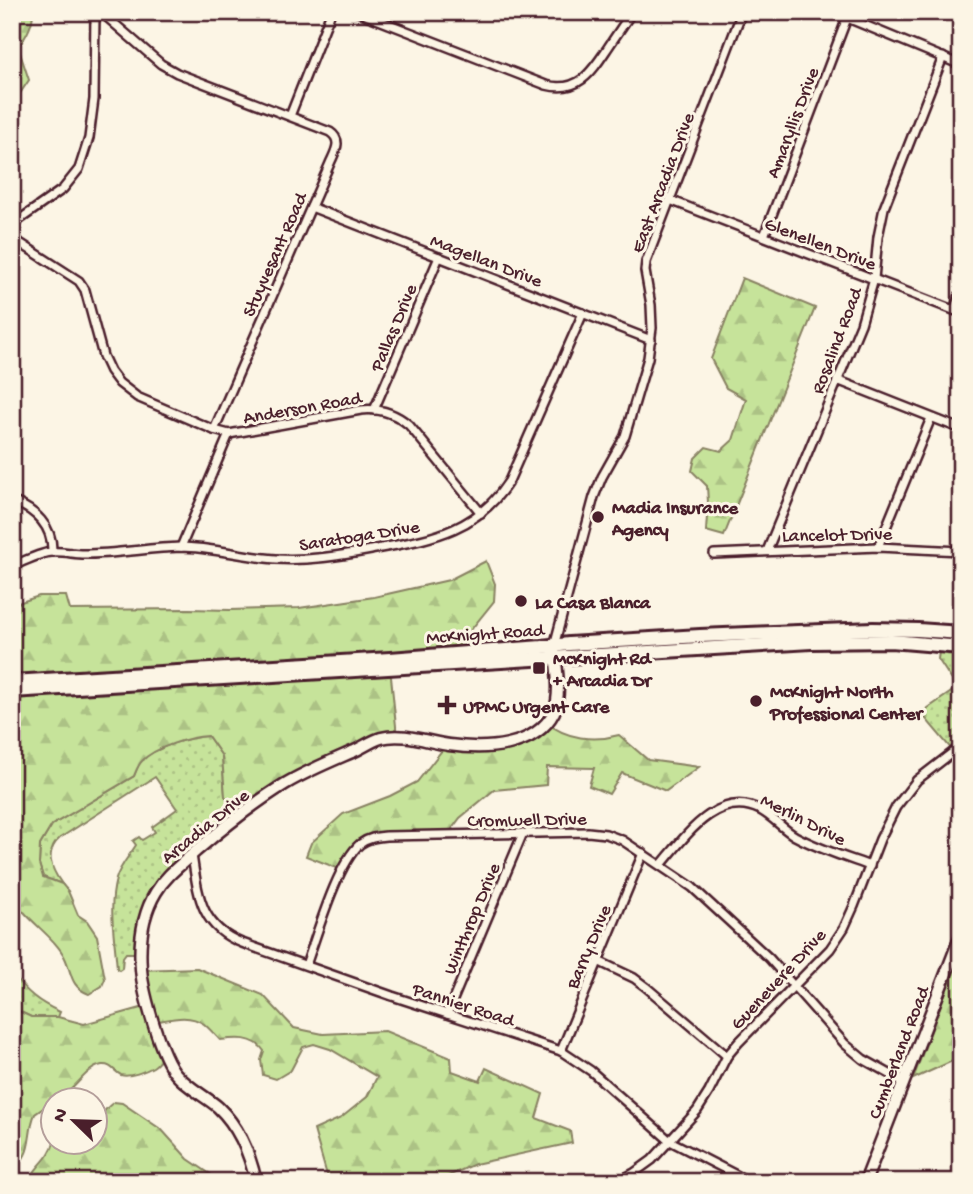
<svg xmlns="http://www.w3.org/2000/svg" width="973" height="1194" viewBox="0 0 973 1194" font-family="'Gochi Hand',sans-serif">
<defs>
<pattern id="grass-dots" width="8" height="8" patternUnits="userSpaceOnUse" patternTransform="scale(1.75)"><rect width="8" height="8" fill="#c6e39a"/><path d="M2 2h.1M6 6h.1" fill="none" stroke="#acc285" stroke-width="1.8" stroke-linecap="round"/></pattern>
<pattern id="forest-firs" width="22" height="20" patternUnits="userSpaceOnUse" patternTransform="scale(1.75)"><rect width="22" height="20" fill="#c6e39a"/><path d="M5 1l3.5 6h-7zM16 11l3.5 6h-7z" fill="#acc285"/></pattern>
</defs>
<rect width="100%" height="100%" fill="#fcf5e5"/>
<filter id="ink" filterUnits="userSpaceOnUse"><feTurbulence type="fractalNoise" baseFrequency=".0143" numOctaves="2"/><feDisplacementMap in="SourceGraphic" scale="14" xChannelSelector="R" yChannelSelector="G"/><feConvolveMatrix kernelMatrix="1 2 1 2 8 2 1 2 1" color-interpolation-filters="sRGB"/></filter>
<g filter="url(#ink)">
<!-- grass -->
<g fill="url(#grass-dots)" stroke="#888162" stroke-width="2">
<polygon points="940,644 961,647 961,746 953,751 921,713 957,688 938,659"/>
<path d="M208,736L222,756L225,796L244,813L154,896L141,953H126L123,957L122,968L119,970L117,969C115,939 108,909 116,879C119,867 130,855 136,845L133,841L139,837L142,840L155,832L152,827L177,809L155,777L60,838C44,852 51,869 62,884L43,877L39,864L40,845L52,825L134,776C136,771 138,765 141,761C155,747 190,737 208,736Z"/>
<path d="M12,973C27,993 38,1002 60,1012L58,1017H31L12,1008Z"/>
</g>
<!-- forest -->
<g fill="url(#forest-firs)" stroke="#888162" stroke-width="2">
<path d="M12,12H33C33,26 26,37 18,47L29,80L12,105Z"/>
<polygon points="742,278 815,308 724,536 706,531 708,502 707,486 692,471 695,458 706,447 721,451 733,440 746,399 726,388 711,359"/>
<polygon points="486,561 495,584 494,601 466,636 460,653 12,682 12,605 39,596 66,596 70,610 189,609 230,610 299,608 374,597 449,580"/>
<path d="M390,667L397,736L321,764L244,813L232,806L225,796L222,756L208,736C190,737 155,747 142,761C138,765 136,771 134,776L52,825L40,845L39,864L43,877L62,884L68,891L78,915L87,921L97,936L105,979L102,986L89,994C70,987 72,973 65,958C58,942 36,926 24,912L19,910L12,912V691Z"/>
<path d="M546,722C566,739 594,742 619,735L648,760L699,767L666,791L622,773L609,794L589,786L594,768L547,767L546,785L494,790L460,818L448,834L368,839L342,870L306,856L311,843L343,814L390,796L417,782L447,744L513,742Z"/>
<polygon points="961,951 961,1057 913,1079"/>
<path d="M197,968L263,995L294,1028L323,1034L385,1031L451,1058L452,1071L480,1081L486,1068L543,1094L536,1118L570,1131L572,1143L475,1164L446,1177L444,1182H331L326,1172L314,1130L341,1118L367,1097L377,1077L330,1049L314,1044L303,1047L291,1070L276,1079L263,1075L261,1060L264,1051C254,1036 236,1038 220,1040C215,1035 208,1027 204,1024C189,1013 171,1019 154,1022L165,1055C161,1059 158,1064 153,1067C146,1071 129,1078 121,1075C114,1072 112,1064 102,1065C82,1069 73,1097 52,1100V1102L35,1114C29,1126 31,1145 25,1155C21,1163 15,1167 12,1176V1008L31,1017H58L84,1024L148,1006L141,970Z"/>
<path d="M114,1102L122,1103L162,1130L188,1159L222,1182H28C35,1167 51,1157 54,1142H77L84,1147L91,1145L93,1142H94C96,1124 99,1113 114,1102Z"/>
</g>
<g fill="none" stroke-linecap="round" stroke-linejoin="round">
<!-- street casing -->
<g stroke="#4a1f2b" stroke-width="12">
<g id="street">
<path d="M101,12L161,64L177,73L330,132C342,140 336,150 331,161L214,430"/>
<path d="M358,12L546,85C578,93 591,73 607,49C615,37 623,25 632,12"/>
<polyline points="833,12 961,65"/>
<polyline points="290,116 331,12"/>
<polyline points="670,200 961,313"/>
<polyline points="311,207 651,340"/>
<polyline points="12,225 63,189 79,169 89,138 94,99 95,12"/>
<path d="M12,235L20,243L79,281L85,290L103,356L110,371L119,383L137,397L214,430L229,434L361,410C379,408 395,413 409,425L481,513"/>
<polyline points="764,236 847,18"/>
<polyline points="954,310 961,292"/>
<polyline points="837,380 961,429"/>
<polyline points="374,410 439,257"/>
<path d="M12,501C35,510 53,526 52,552"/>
<polyline points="181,547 229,434"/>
<polyline points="878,547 931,418"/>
<polyline points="767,551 861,324 874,279 878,237 884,208 943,57"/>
<polyline points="714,554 878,547 961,551"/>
<path d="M12,566C23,562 42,552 52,552C63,551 74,554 84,554C116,554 148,548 180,547C212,547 244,557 276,559C308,561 339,556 371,550C427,539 475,534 509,481L583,313"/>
<polyline points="554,646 594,497 602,477 625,436 648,358 652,328 651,305 645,271 646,262 742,12"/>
<path d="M192,855C198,894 200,927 242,943L392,996L561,1051L591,1071L670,1141L750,1182"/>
<path d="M661,865C684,838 718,788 760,810C773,817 783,829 795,836C819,849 845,857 870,866"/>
<polyline points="598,961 634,978 646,987 727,1056"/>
<path d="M306,965C317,935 337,864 360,844C368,838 376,837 386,836L588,832L606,834L622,840L692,887L769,958L845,1044L863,1059L904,1082"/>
<polyline points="447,1014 523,833"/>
<polyline points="561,1051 643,853"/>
<polyline points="617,1182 634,1173 652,1160 697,1111 709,1092 727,1056 738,1043 830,949 844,928 854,906 880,839 896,807 917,780 961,746"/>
</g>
</g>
<!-- secondary casing -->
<g stroke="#4a1f2b" stroke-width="15">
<g id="secondary">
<path d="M256,1182C250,1154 239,1127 218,1107C205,1096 188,1088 176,1074C161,1057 143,994 141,969C139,943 142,915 156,892C166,875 182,864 196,851C224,827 254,803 285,784C307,771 329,762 352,752C362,748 371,741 381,738C403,732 428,742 449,745C484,750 535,749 554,712C561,695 557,671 555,654"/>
<polyline points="865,1182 961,935"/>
</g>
</g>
<!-- highway casing -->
<g stroke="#4a1f2b" stroke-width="18">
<g id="highway">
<polyline points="12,682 390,659 542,647 569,644 700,636 873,629 918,630 961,633"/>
<polyline points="12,691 811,642 891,641 961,647"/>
</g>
</g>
<!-- street -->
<use href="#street" stroke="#fcf5e5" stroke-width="7"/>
<!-- secondary -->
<use href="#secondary" stroke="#fcf5e5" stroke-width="10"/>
<!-- highway -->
<use href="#highway" stroke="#fcf5e5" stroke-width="12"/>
</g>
</g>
<!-- markers -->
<g fill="#4a1f2b" stroke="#fcf5e5" stroke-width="2.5">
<circle cx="598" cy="517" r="7"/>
<circle cx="521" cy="601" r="7"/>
<rect x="532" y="661" width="14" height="14" rx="3.5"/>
<circle cx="756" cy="701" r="7"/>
<path d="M443.5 694.5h7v7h7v7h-7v7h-7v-7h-7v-7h7z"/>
</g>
<g text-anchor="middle" stroke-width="6" stroke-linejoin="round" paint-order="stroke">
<!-- street labels -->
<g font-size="19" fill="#4a1f2b" stroke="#fcf5e5">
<text transform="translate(791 122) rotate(-69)" y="7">Amaryllis Drive</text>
<text transform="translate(661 182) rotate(-69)" y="7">East Arcadia Drive</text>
<text transform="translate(821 242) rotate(21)" y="7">Glenellen Drive</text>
<text transform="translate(273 254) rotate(-66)" y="7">Stuyvesant Road</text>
<text transform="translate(487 259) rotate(21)" y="7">Magellan Drive</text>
<text transform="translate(392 327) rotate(-67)" y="7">Pallas Drive</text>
<text transform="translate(835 340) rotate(-69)" y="7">Rosalind Road</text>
<text transform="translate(302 406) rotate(-10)" y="7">Anderson Road</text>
<text transform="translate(837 533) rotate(-1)" y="7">Lancelot Drive</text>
<text transform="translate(359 534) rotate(-9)" y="7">Saratoga Drive</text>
<text transform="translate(485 632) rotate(-4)" y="7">McKnight Road</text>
<text transform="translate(527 818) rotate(-1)" y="7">Cromwell Drive</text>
<text transform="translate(804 818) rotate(27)" y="7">Merlin Drive</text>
<text transform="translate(204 825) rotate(-39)" y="7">Arcadia Drive</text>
<text transform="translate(470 918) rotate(-67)" y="7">Winthrop Drive</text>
<text transform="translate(587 946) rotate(-67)" y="7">Barry Drive</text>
<text transform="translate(777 978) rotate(-47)" y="7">Guenevere Drive</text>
<text transform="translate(464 1003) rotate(18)" y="7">Pannier Road</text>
<text transform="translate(897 1052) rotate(-69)" y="7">Cumberland Road</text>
</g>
<!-- poi labels -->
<g font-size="19" font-weight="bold" fill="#4a1f2b" stroke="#fcf5e5" text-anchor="start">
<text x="612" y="513">Madia Insurance<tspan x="612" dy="22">Agency</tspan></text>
<text x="535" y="608">La Casa Blanca</text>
<text x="553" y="664">McKnight Rd<tspan x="553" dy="22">+ Arcadia Dr</tspan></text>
<text x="770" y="697">McKnight North<tspan x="770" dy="22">Professional Center</tspan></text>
<text x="463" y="712">UPMC Urgent Care</text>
</g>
</g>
<!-- margin -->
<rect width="973" height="1194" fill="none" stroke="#fcf5e5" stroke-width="42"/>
<rect x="21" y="21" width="931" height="1152" fill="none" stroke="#4a1f2b" stroke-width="2.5" filter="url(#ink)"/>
<!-- north arrow -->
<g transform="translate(74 1121) rotate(293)"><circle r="33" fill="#fcf5e5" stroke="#b59f9b" stroke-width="2"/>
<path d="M0-5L12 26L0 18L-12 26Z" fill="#4a1f2b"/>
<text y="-10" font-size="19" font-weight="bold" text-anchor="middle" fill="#4a1f2b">N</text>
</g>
</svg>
